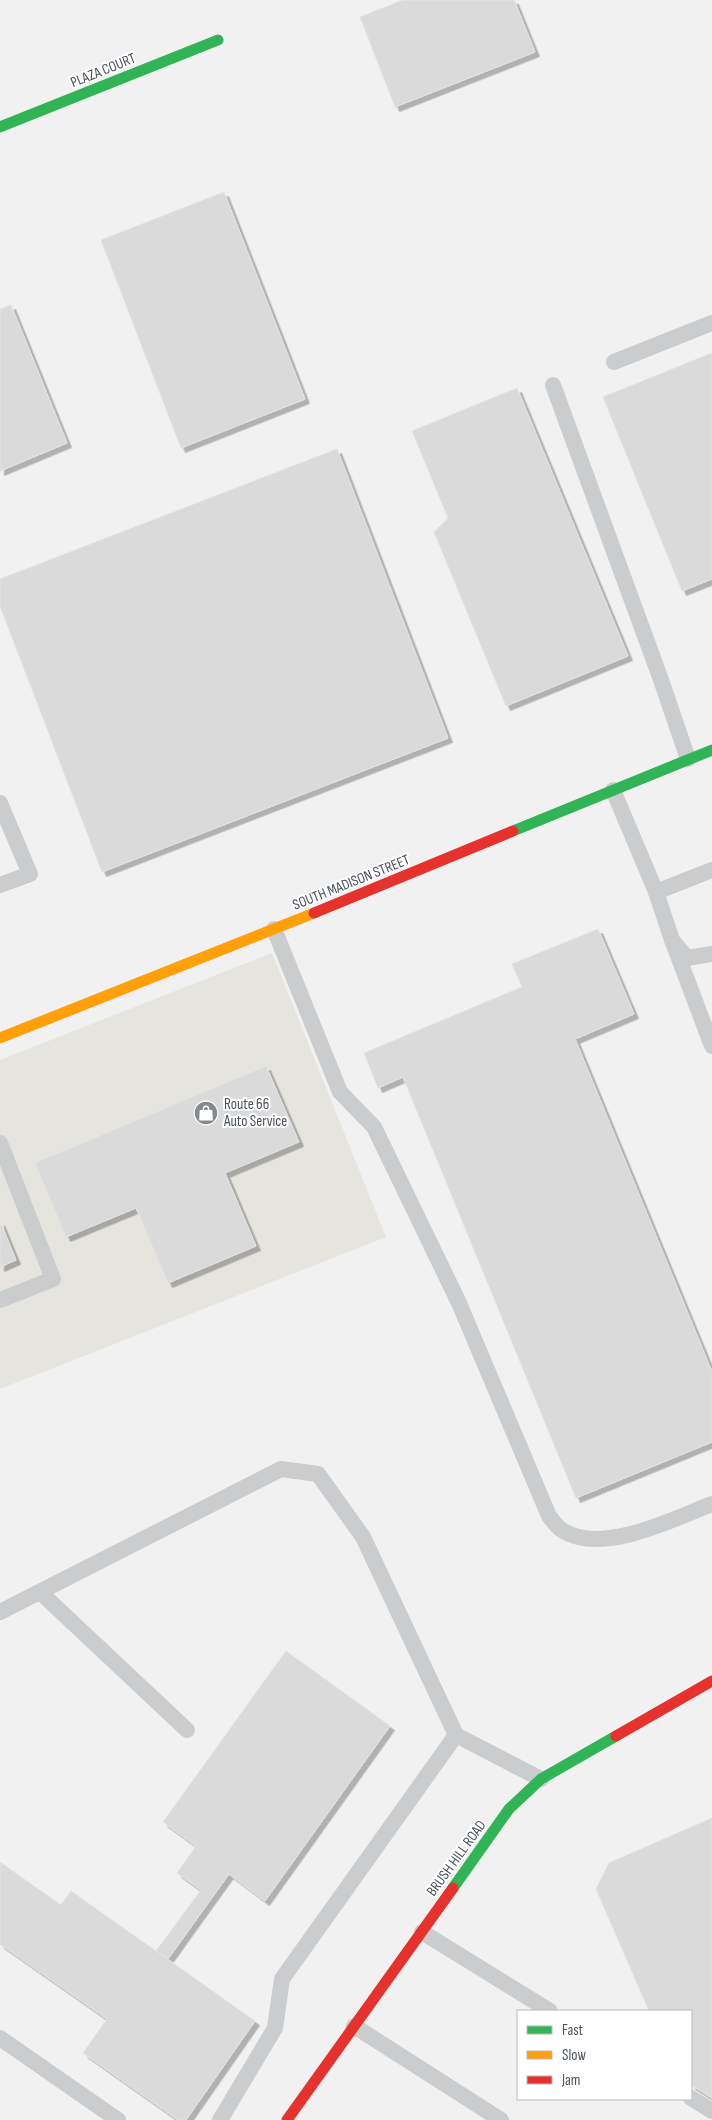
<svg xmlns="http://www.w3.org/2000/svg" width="712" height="2120" viewBox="0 0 712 2120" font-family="'Sofia Sans Condensed',sans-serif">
<defs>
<filter id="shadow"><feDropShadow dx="4.5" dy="4.5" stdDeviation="0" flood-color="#0004"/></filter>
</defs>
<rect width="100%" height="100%" fill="#f1f1f1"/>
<!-- commercial -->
<polygon fill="#e5e4df" points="272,953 386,1237 0,1389 0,1060"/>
<!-- building -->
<g fill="#dadadb" stroke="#e2e3e3" filter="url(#shadow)">
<polygon points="403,0 514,0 535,52 395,107 360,17"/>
<polygon points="224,192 305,399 181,448 101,240"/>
<polygon points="11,305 67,443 0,471 0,309"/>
<polygon points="712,353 712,579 682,591 603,397"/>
<polygon points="517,388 628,656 506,706 434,532 448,518 412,431"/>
<polygon points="337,449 448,738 102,872 0,606 0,579"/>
<polygon points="598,929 634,1014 575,1039 712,1372 712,1442 576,1498 403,1077 378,1088 364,1053 522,987 512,964"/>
<polygon points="266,1066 299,1142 225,1173 256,1246 168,1283 136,1208 66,1237 35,1163"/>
<polygon points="0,1221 16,1260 0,1267"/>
<polygon points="286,1651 390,1726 265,1901 229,1874 168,1959 156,1951 201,1890 177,1873 196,1846 163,1822"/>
<polygon points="712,1818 712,2098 691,2085 691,2011 649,2011 596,1889 609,1863"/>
<polygon points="0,1862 61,1905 71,1891 255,2021 186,2120 178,2120 83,2053 107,2019 0,1944"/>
</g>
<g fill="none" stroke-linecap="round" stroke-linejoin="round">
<!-- lane -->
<g stroke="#cbccce" stroke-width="16">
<polyline points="614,362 712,323"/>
<polyline points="553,385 660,677 688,759"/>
<polyline points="613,790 656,892 712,870"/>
<polyline points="0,803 30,874 0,885"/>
<polyline points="656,892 672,940 687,958 712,954"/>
<path d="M274,929L340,1092L374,1127L459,1303L549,1516C553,1521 557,1527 562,1530C601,1556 673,1519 712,1504"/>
<polyline points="672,940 712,1046"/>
<polyline points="0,1143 53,1279 0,1300"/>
<polyline points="40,1592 187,1730"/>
<polyline points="0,1612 281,1469 318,1474 363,1537 456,1735"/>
<polyline points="422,1932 550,2011"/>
<polyline points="354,2026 501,2120"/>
<polyline points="0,2038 118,2120"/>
<polyline points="691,2098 712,2111"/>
<polyline points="220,2120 275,2028 282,1979 456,1735 541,1779"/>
</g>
<!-- fast -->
<g stroke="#30b455" stroke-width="11">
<polyline points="0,127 218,40"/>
<polyline points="513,831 712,750"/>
<polyline points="453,1888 509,1809 541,1779 616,1736"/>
</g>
<!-- slow -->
<polyline stroke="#ff9f0a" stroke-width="11" points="0,1038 314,913"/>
<!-- jam -->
<g stroke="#e5322d" stroke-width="11">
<polyline points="314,913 513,831"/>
<polyline points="616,1736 712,1681"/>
<polyline points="287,2120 453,1888"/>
</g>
</g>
<!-- icons -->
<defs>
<g id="shop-disc" transform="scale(1.25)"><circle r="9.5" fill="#848a90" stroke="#fff"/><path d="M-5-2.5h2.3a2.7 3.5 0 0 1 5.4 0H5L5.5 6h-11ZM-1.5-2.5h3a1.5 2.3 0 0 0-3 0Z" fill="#fff"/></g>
</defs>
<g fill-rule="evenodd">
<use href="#shop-disc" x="206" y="1113"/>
</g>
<g text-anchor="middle" stroke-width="4" stroke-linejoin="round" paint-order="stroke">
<!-- street labels -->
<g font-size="15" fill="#4a525b" stroke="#fff">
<text transform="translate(103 70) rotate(-22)" y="5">PLAZA COURT</text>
<text transform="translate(351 882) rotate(-22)" y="5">SOUTH MADISON STREET</text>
<text transform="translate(456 1858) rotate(-54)" y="5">BRUSH HILL ROAD</text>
</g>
<!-- poi labels -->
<g font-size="15" fill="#4a525b" stroke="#fff" text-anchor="start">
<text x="224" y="1109">Route 66<tspan x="224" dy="17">Auto Service</tspan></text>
</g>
</g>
<!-- legend -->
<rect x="517" y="2010" width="175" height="90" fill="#ffffff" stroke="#b7babd"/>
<rect x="527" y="2026" width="25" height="8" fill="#30b455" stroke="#b7babd"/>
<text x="562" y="2035" font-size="15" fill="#4a525b">Fast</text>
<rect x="527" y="2051" width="25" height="8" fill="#ff9f0a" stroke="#b7babd"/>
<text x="562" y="2060" font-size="15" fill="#4a525b">Slow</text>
<rect x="527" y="2076" width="25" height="8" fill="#e5322d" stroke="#b7babd"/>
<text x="562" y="2085" font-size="15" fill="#4a525b">Jam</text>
</svg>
